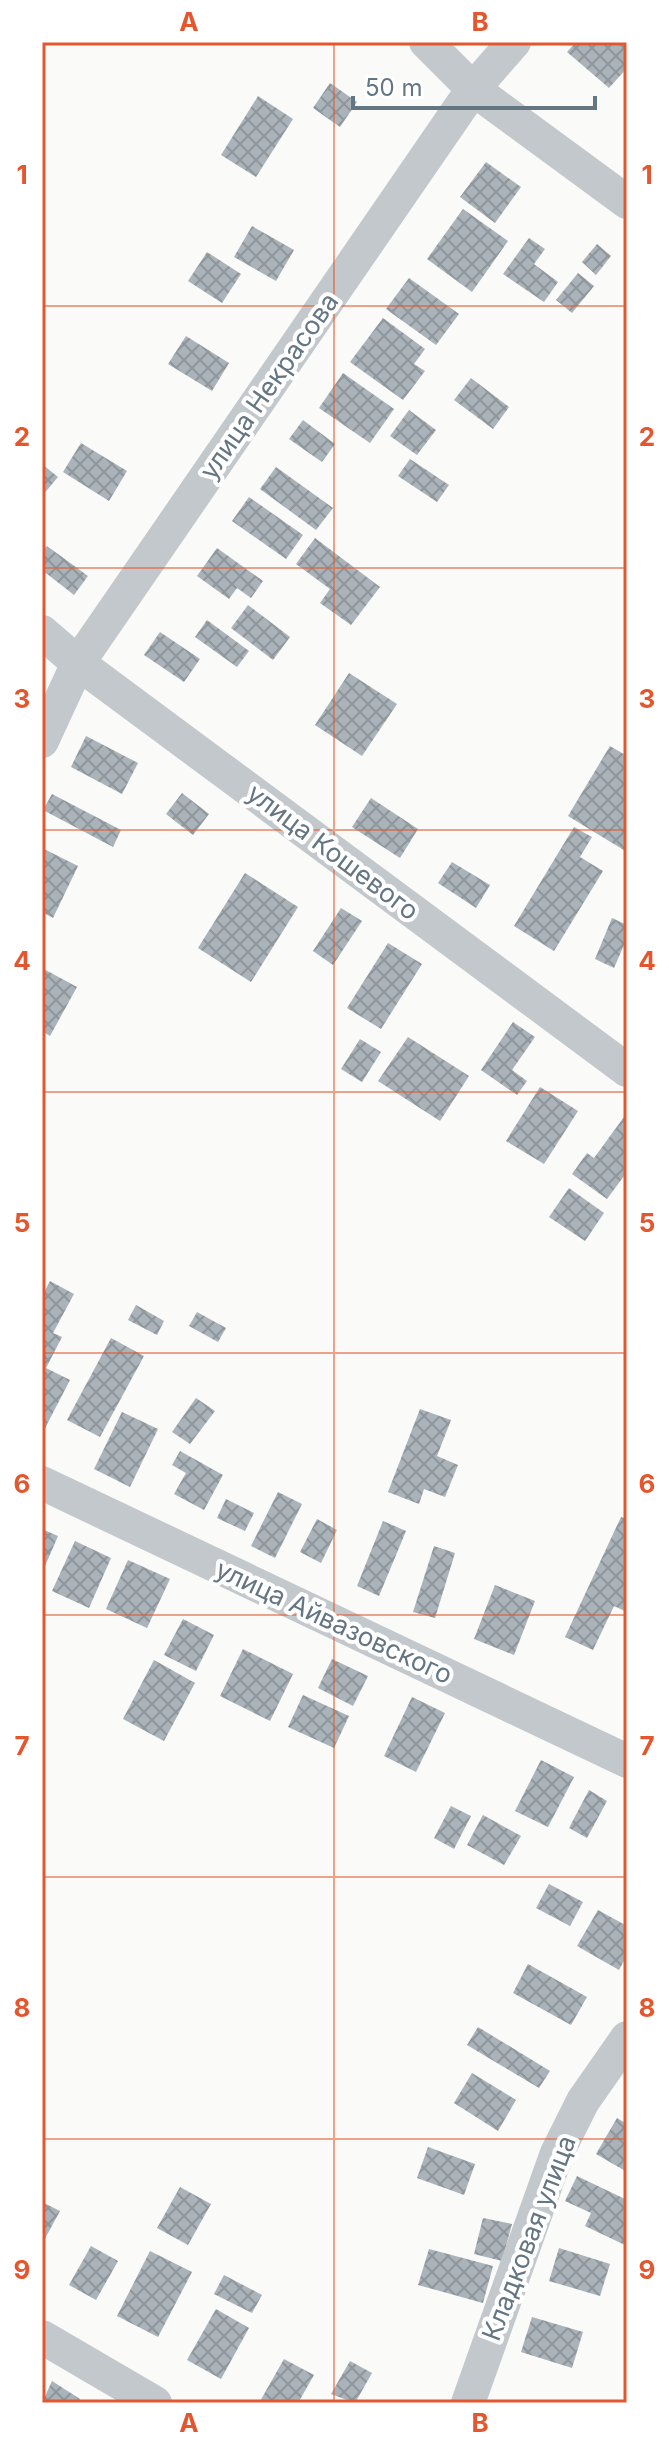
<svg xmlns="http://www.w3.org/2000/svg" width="669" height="2445" viewBox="0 0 669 2445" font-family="Inter,sans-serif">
<defs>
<pattern id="building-cross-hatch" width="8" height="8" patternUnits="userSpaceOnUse" patternTransform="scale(2)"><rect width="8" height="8" fill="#aab3b9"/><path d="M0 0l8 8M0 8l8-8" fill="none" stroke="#8e969c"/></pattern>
</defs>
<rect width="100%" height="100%" fill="#fafaf8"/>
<!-- building -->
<g fill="url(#building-cross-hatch)">
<polygon points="576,42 627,42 627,68 609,88 567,52"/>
<polygon points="330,83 357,102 340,127 313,108"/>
<polygon points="258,96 293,119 256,177 221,155"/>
<polygon points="486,162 521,187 495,223 460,197"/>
<polygon points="463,209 508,241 472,292 427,259"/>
<polygon points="252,226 294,250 276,281 234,257"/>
<polygon points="529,238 545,249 534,264 558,282 544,302 503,274"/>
<polygon points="597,244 611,256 596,275 582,262"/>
<polygon points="207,252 241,274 222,303 188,281"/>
<polygon points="578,273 594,286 572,313 556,300"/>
<polygon points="409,278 459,314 436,345 386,309"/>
<polygon points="383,318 425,349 414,364 425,371 403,400 350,362"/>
<polygon points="186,336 229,363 212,391 168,364"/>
<polygon points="343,373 394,409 370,443 319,408"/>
<polygon points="471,378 509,407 493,429 454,400"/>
<polygon points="409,410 436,430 417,455 390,436"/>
<polygon points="303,420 335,444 322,462 289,439"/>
<polygon points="81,443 127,471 109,501 63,472"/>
<polygon points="410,459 449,485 437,502 398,476"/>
<polygon points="42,464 58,477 42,496"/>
<polygon points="276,467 333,508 316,530 260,489"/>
<polygon points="249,497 303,535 286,559 232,521"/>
<polygon points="315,538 380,587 351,625 320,603 330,589 296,564"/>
<polygon points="47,546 88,576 74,595 42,570 42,552"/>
<polygon points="217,548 263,581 251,598 237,588 229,599 197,576"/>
<polygon points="248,605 290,637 273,660 231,628"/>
<polygon points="207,620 249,651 237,667 195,637"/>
<polygon points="160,632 200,659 184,682 144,655"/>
<polygon points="349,673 397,704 362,756 315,725"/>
<polygon points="86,736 138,763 122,794 71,767"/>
<polygon points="610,746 627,756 627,852 568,816"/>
<polygon points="182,793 209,814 193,835 166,814"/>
<polygon points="52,794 121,830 113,847 43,810"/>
<polygon points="371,798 418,829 400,858 352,827"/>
<polygon points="574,827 592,837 580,857 603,871 554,951 514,926"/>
<polygon points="42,848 78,866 53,918 42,912"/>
<polygon points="452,862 490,885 476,908 438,883"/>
<polygon points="245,873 298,907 251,982 198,948"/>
<polygon points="341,908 362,921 333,965 313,951"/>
<polygon points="612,918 627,925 627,938 614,968 595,959"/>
<polygon points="388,943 422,964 381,1029 347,1008"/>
<polygon points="42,968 77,987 50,1036 42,1031"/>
<polygon points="513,1022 535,1037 512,1070 527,1081 517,1095 481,1070"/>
<polygon points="408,1037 469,1076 440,1121 378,1081"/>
<polygon points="360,1039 381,1052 362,1082 341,1069"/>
<polygon points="540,1087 578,1111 544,1164 506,1141"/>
<polygon points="624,1117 627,1120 627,1172 607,1199 572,1174 587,1153 594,1158"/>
<polygon points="569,1188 604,1213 585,1241 549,1217"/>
<polygon points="50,1281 74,1294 53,1333 62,1337 46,1368 70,1380 42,1434 42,1296"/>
<polygon points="136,1305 164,1321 157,1335 128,1320"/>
<polygon points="197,1312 226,1328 218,1342 189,1326"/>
<polygon points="111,1338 144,1356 100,1437 67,1420"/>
<polygon points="196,1398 215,1411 190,1444 172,1432"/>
<polygon points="420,1409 451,1420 437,1456 458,1465 445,1497 424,1489 419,1504 388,1492"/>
<polygon points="122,1412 158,1429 130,1487 94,1469"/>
<polygon points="180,1451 223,1475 204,1510 174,1494 186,1473 172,1465"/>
<polygon points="278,1492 302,1504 275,1558 251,1546"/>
<polygon points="226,1499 254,1513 245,1531 217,1518"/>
<polygon points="621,1517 627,1519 627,1612 614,1606 593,1650 565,1637"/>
<polygon points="317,1519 337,1530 321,1563 300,1552"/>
<polygon points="383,1521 406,1531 379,1596 357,1586"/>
<polygon points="42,1529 58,1536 42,1573"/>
<polygon points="75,1541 111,1558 89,1608 52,1591"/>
<polygon points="434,1546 455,1553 435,1618 413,1612"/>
<polygon points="128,1560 170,1579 147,1628 106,1609"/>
<polygon points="495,1585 535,1601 514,1655 474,1639"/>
<polygon points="183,1619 214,1635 196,1671 164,1655"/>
<polygon points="243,1649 293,1674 270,1721 220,1696"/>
<polygon points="332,1659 368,1676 353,1706 318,1688"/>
<polygon points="154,1660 195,1683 164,1741 123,1719"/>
<polygon points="303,1695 349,1716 334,1748 288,1727"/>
<polygon points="412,1697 445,1713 416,1772 384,1756"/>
<polygon points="541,1760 574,1777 548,1827 515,1811"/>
<polygon points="589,1790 607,1801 587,1838 569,1828"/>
<polygon points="451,1806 471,1816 454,1849 434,1838"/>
<polygon points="483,1815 521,1836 504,1865 467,1845"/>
<polygon points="549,1884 583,1902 570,1926 536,1908"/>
<polygon points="598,1910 627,1926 627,1955 619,1970 577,1946"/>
<polygon points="528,1964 587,1997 571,2025 513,1993"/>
<polygon points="478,2027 550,2071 539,2088 467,2045"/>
<polygon points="472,2073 516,2100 498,2131 454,2103"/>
<polygon points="617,2118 627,2124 627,2172 596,2154"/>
<polygon points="428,2147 475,2164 464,2195 417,2178"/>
<polygon points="577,2176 627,2200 627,2246 585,2226 591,2213 565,2201"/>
<polygon points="180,2187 211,2204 188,2245 157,2228"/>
<polygon points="42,2202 60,2211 42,2244"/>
<polygon points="483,2218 512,2224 502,2261 474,2254"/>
<polygon points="91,2246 118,2261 96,2300 69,2285"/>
<polygon points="559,2248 610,2264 600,2296 549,2281"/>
<polygon points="429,2249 493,2266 483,2303 418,2285"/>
<polygon points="150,2251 192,2272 158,2337 117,2316"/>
<polygon points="224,2275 262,2295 252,2313 214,2294"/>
<polygon points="216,2309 249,2328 221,2379 187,2360"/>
<polygon points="532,2317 583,2332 572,2368 521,2352"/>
<polygon points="284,2359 314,2375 298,2403 259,2403"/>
<polygon points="350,2361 372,2373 355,2403 331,2394"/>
<polygon points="52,2381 80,2399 77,2403 42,2403"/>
</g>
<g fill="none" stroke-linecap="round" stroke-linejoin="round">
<!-- minor -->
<g stroke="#c3c8cc" stroke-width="34">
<polyline points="426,42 473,89 627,202"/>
<polyline points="42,632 78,663 627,1070"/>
<polyline points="42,741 78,663 473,89 514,42"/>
<polyline points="42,1483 627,1761"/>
<polyline points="42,2337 155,2403"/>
<polyline points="468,2403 557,2153 583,2101 627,2038"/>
</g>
</g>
<!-- grid -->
<path fill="none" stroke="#e4572e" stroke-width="2" stroke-opacity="0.55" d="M334,42V2403M42,306H627M42,568H627M42,830H627M42,1092H627M42,1353H627M42,1615H627M42,1877H627M42,2139H627"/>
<g text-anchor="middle" stroke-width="8" stroke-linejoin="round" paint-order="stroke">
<!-- street labels -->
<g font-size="26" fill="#657683" stroke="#fff">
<text transform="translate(269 386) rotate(-55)" y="9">улица Некрасова</text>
<text transform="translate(333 852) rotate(37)" y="9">улица Кошевого</text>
<text transform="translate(334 1622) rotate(25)" y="9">улица Айвазовского</text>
<text transform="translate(529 2238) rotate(-69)" y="9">Кладковая улица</text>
</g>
</g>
<!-- border -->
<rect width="669" height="2445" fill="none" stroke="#ffffff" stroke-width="88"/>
<!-- scale -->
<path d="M353 96v12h242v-12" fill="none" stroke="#657683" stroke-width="4"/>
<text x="365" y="96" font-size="24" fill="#657683" stroke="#ffffff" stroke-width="6" paint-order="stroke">50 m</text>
<rect x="44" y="44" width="581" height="2357" fill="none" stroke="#e4572e" stroke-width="3"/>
<g font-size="26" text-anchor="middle" font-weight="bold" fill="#e4572e">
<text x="189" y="31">A</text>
<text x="480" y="31">B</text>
<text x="22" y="184">1</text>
<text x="647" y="184">1</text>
<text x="22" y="446">2</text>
<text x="647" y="446">2</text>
<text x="22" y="708">3</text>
<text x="647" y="708">3</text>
<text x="22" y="970">4</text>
<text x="647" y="970">4</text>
<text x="22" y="1232">5</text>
<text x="647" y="1232">5</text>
<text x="22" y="1493">6</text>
<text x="647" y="1493">6</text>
<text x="22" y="1755">7</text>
<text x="647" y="1755">7</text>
<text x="22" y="2017">8</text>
<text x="647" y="2017">8</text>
<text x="22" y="2279">9</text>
<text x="647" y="2279">9</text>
<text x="189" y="2432">A</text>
<text x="480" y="2432">B</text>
</g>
</svg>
